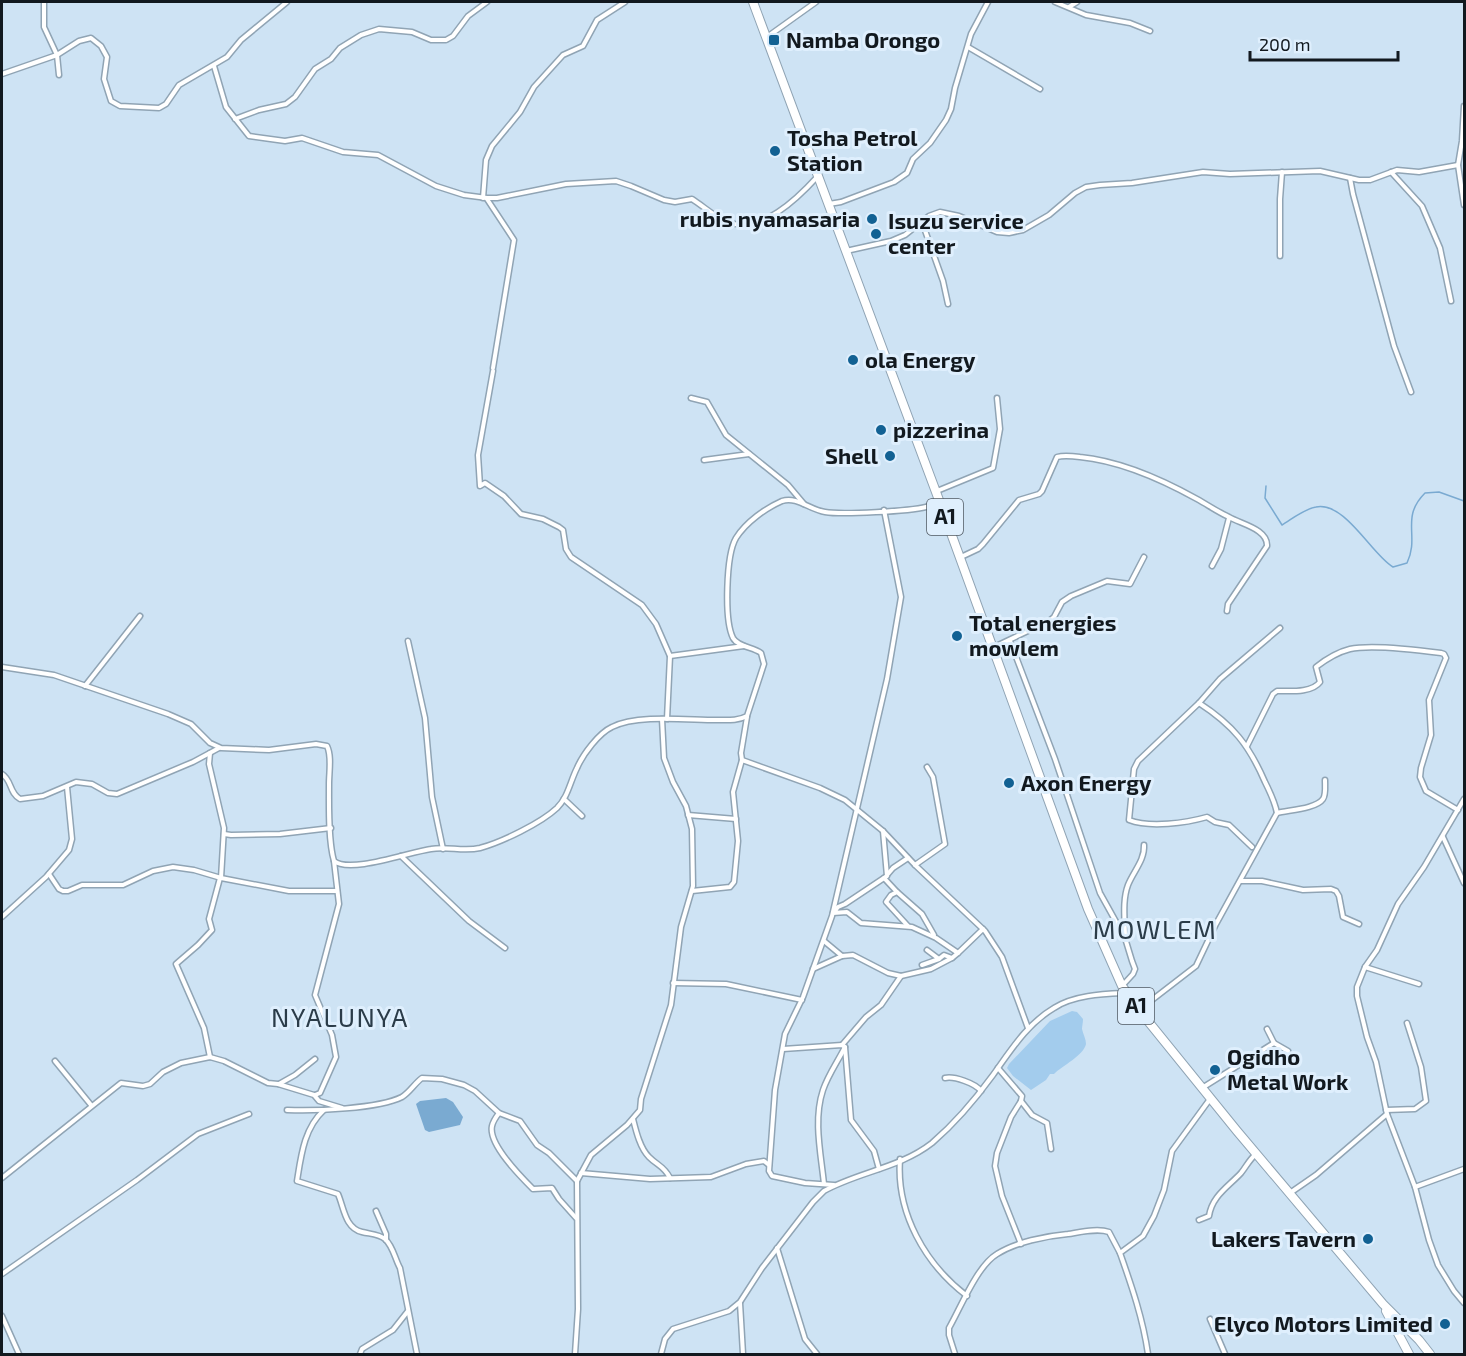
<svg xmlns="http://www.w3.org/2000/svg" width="1466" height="1356" viewBox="0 0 1466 1356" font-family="'Exo 2',sans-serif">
<rect width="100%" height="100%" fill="#cee3f4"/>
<!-- green -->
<path fill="#a3cced" d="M1072,1011L1077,1012L1083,1019C1083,1023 1082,1026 1082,1029C1083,1034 1086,1039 1086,1044C1084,1055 1062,1066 1054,1074H1050L1046,1080L1031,1090L1013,1076L1007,1068L1009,1064L1050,1021Z"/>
<!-- water -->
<polygon fill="#7aaad1" points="446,1098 453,1102 463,1117 460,1125 429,1132 425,1130 416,1104 420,1101"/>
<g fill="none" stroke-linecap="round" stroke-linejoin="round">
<!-- stream -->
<path stroke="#7aaad1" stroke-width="1.5" d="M1266,486L1265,498L1282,525C1292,519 1304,509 1316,507C1345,501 1372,555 1393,567L1407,563C1420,536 1400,518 1425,493L1439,492L1464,501"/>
<!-- street casing -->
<g stroke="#90a4b4" stroke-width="7">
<g id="street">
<polyline points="44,2 44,27 57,55 59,75"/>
<polyline points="1055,2 1086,15 1130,23 1150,31"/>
<polyline points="1069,7 1077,2"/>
<polyline points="767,37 816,2"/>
<polyline points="968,47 1040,89"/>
<path d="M214,66L226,107L249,136L285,141L302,138L343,152L378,155L436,186L464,195L487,198H497L566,184L616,181L631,186L664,200L675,202L692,199C703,206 715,217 727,222C761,235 798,198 818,176"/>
<polyline points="2,74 57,55 79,41 91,38 101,46 107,57 104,79 111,101 120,106 159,108 166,104 179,85 227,57 241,40 287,2"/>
<polyline points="1464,106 1462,141 1458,165 1464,205"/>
<polyline points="235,119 259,110 286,104 295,97 315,69 331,59 340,48 361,35 379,29 412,32 431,40 446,40 453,36 468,16 487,2"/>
<polyline points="1391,172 1422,206 1440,248 1451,301"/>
<polyline points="1350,178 1353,194 1394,346 1411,392"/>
<polyline points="483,198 486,160 492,146 520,112 534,87 563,55 583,46 597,20 625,2"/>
<polyline points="487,199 514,240 493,368"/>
<polyline points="829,204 841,202 894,182 907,173 913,159 930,143 946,120 951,109 955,88 971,34 988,2"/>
<polyline points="922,222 943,281 948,304"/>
<polyline points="846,251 891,241 905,235 929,216 940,212 959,216 997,232 1009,233 1023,230 1049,215 1075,193 1086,187 1100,185 1132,183 1203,172 1230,174 1320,171 1359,180 1370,180 1397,170 1419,172 1458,165"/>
<polyline points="1280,256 1280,199 1282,172"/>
<polyline points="493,371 478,455 480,486 485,483 504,496 521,514 543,519 559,527 563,530 566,549 571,557 642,605 656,624 670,656 667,719"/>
<polyline points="691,398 707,402 726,435 788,485 804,504"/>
<polyline points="704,460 749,454"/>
<polyline points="937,491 993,468 1000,429 997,398"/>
<path d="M961,557L978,549L983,544L1019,500L1039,494L1042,491L1057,457C1064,455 1072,456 1080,457C1121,461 1161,479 1197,499C1208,505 1218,512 1229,517C1241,524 1268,529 1267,546L1228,604L1227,611"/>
<polyline points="1212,566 1221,549 1229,518"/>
<polyline points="408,641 425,718 432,797 443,849"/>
<polyline points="1010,641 1055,759 1100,893 1125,938 1132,961 1135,969 1133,974 1122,986"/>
<polyline points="992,648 1049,621 1054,617 1062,602 1071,596 1107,581 1130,584 1144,557"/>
<polyline points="670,656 744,646"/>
<path d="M2,667L54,675L168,714L191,724L210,743L221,748L269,750L316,744L327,746C332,756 329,772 329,784C329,805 328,841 334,861C350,874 409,852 431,849C448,846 463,852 480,848C502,842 541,823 557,808C568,797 570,782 577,768C583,754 599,733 612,727C637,714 688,720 716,720C727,720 738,721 747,716L764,664L761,653C753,647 738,647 733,638C724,620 726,555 736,538C746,522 766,508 782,501C797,496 810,510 825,512C842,515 910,511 926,507C931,505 935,503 939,501"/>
<polyline points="85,686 140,616"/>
<polyline points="747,717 741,753 742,760 820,788 845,800 883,831 915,865 985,931 1002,957 1028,1028"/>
<path d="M1247,746L1273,694L1277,691C1290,691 1312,693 1320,682L1316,667C1325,660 1338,652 1350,649C1372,644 1418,650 1441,653L1444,654L1446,658L1429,700L1431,735L1421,768L1420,777L1426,791L1458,810"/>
<polyline points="210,753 209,764 224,828 221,878"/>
<path d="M2,774C12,780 9,793 20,799L43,796L76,782L92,784L108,793L117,794L193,762L219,748"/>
<polyline points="564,799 582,816"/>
<polyline points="1464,799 1424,867 1398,904 1377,950 1365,967 1357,987 1357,996 1367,1037 1376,1062 1387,1114 1415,1187 1429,1240 1438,1265 1454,1291 1464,1303"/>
<path d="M1277,813C1288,810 1316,809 1323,799C1326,795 1325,786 1325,780"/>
<polyline points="688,815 736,819"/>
<polyline points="883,831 887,876 845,904 838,907 833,913 847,912 861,923 912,927 936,938 958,953 952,958 944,955 939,959 927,950"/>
<polyline points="224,834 231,835 280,834 331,828"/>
<polyline points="1443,837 1464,883"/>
<path d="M1252,847L1229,825L1215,822L1207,817C1186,823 1150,828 1129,820L1134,769L1138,761L1199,703L1220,679L1280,628"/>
<polyline points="401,856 469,921 505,948"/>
<polyline points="915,865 945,844 933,777 927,767"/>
<polyline points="49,874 59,889 63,891 68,891 82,885 123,885 153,871 173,867 194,870 221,878 289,891 337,891"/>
<polyline points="887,875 893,868 908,858"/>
<polyline points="884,878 897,892"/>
<polyline points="1241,881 1262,881 1303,890 1331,889 1336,891 1339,896 1343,917 1359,924"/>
<polyline points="692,891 730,887 734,882 738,841 733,792 742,760"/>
<polyline points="2,917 46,877 69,850 72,839 67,787"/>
<polyline points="908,926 886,902 891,895 897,892 922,914 934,935"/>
<path d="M1125,937C1125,920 1122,901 1128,885C1133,872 1145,860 1144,845"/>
<polyline points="824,941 842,956 853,955 888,973 901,976 931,969 952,958"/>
<polyline points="958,953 983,929"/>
<polyline points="922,965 939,959"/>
<polyline points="1365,967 1419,984"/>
<polyline points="813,969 842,956"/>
<polyline points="673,983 726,984 802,1000"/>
<path d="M1139,1010L1196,966L1216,924L1277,813C1275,802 1270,792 1265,782C1249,745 1233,725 1199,703"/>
<polyline points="1267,1029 1274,1043"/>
<polyline points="842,1045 866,1017 881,1005 901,976"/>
<polyline points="783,1049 842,1045 845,1047 851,1120 874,1151 879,1169"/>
<polyline points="210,1057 204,1028 176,964 198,945 212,930 209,919 220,878"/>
<polyline points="55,1061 91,1105"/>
<polyline points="998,1068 1022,1096 1021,1101 1011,1117 997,1153 995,1166 1002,1196 1021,1244"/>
<path d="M945,1078C954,1076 975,1083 981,1091"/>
<polyline points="279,1084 295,1075 315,1059"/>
<polyline points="1202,1088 1274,1043 1288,1051"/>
<polyline points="315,1095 320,1093 336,1057 332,1035 315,995 339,904 334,861"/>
<polyline points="1021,1101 1032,1115 1047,1123 1051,1149"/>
<path d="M287,1110C315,1111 378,1109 402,1097C410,1092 415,1083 422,1078L442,1079L464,1085L475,1091L499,1113L520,1121L537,1145L549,1153L577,1181"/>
<path d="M324,1110C304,1128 301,1156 297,1181L338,1194C344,1208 345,1228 362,1232C370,1234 379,1234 385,1239C393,1246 395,1259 400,1268L417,1354"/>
<polyline points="1386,1110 1415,1109 1426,1101 1421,1067 1407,1023"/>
<path d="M499,1113C496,1117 493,1121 492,1126C488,1144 520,1176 533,1189L552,1188L559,1199L576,1218"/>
<path d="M633,1119C636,1131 640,1148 649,1157C658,1166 664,1166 670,1178"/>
<path d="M900,1159C896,1213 925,1264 967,1296"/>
<polyline points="581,1173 650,1179 711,1177 746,1164 764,1161 769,1165"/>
<polyline points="2,1178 121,1083 143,1086 150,1084 163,1072 181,1063 210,1057 224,1061 268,1083 278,1084 314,1095 319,1101 342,1108"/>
<path d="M824,1184C821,1154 813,1120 823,1090C828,1075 838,1061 845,1047"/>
<polyline points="834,1185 805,1183 772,1176 769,1171 775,1090 785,1034 803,997 832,916 887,679 901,597 884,510"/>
<polyline points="1415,1187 1464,1169"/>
<polyline points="1290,1193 1316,1175 1387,1114"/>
<polyline points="376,1211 386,1234 386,1240"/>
<path d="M1199,1220L1209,1216C1212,1196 1228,1187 1241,1173C1246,1167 1249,1160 1256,1154"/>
<polyline points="777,1248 805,1339 817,1354"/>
<polyline points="2,1274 137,1180 198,1134 249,1114"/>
<polyline points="740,1303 743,1354"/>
<polyline points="2,1316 19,1354"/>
<polyline points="1210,1319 1225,1354"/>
<polyline points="360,1354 362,1349 393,1330 408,1311"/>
<polyline points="575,1354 578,1309 577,1181 591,1155 627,1125 640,1110 641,1099 671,1005 681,927 693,886 692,829 686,806 673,782 664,758 662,719"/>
<path d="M661,1354L665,1339L673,1329L729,1311L740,1302L762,1268L813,1202L824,1191C858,1172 900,1168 932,1143C953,1125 977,1097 993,1075C1011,1050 1027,1024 1054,1008C1074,995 1103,994 1125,993"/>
<path d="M955,1354L949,1335V1328C961,1307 977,1266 997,1254C1016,1242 1046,1236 1068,1234C1081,1232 1098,1228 1109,1232L1120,1253"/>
<path d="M1148,1354C1143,1319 1132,1287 1120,1253L1143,1236L1154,1216L1164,1190L1172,1151L1210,1099"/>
</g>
</g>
<!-- highway casing -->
<g stroke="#90a4b4" stroke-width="10">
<g id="highway">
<polyline points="753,2 936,492 1088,909 1122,986 1139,1010 1237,1131 1383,1304 1419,1340 1430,1354"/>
<polyline points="1386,1311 1409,1354"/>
</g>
</g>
<!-- street -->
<use href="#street" stroke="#fff" stroke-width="4"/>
<!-- highway -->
<use href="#highway" stroke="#fff" stroke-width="8"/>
</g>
<!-- markers -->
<g fill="#126193" stroke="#dfeffd" stroke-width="2">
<rect x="768" y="34" width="12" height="12" rx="3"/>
<circle cx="775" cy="151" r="6"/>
<circle cx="872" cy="219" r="6"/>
<circle cx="876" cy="234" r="6"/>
<circle cx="853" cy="360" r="6"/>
<circle cx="881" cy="430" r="6"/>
<circle cx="890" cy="456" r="6"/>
<circle cx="957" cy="636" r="6"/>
<circle cx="1009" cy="783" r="6"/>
<circle cx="1215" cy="1070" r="6"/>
<circle cx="1368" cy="1239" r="6"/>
<circle cx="1445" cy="1324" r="6"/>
</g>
<g text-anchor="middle" stroke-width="6" stroke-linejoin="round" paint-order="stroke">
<!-- shield labels -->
<g fill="#dfeffd" stroke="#505962" stroke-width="1.5">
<rect x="927" y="499" width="36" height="36" rx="4.5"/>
<rect x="1118" y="988" width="36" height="36" rx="4.5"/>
</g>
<g font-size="21" font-weight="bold" fill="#12191f">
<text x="945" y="524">A1</text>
<text x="1136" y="1013">A1</text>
</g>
<!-- poi labels -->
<g font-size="22" font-weight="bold" fill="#12191f" stroke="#dfeffd" text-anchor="start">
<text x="786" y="48">Namba Orongo</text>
<text x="787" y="146">Tosha Petrol<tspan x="787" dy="25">Station</tspan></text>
<text x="860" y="227" text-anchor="end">rubis nyamasaria</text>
<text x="888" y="229">Isuzu service<tspan x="888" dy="25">center</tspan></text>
<text x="865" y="368">ola Energy</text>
<text x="893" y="438">pizzerina</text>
<text x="878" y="464" text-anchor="end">Shell</text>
<text x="969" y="631">Total energies<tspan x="969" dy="25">mowlem</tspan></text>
<text x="1021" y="791">Axon Energy</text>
<text x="1227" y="1065">Ogidho<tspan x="1227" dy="25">Metal Work</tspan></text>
<text x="1356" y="1247" text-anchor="end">Lakers Tavern</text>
<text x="1433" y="1332" text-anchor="end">Elyco Motors Limited</text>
</g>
<!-- quarter labels -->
<g font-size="26" letter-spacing="1.5" fill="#2b3c49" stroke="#dfeffd">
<text x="1155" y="939">MOWLEM</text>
<text x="340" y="1027">NYALUNYA</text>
</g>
</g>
<!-- border -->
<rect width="1466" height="1356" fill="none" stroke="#12191f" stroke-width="6"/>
<!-- scale -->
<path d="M1250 51v9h148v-9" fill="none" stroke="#12191f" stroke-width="3"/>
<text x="1259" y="51" font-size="18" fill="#12191f" stroke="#dfeffd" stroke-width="4.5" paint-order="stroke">200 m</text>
</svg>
